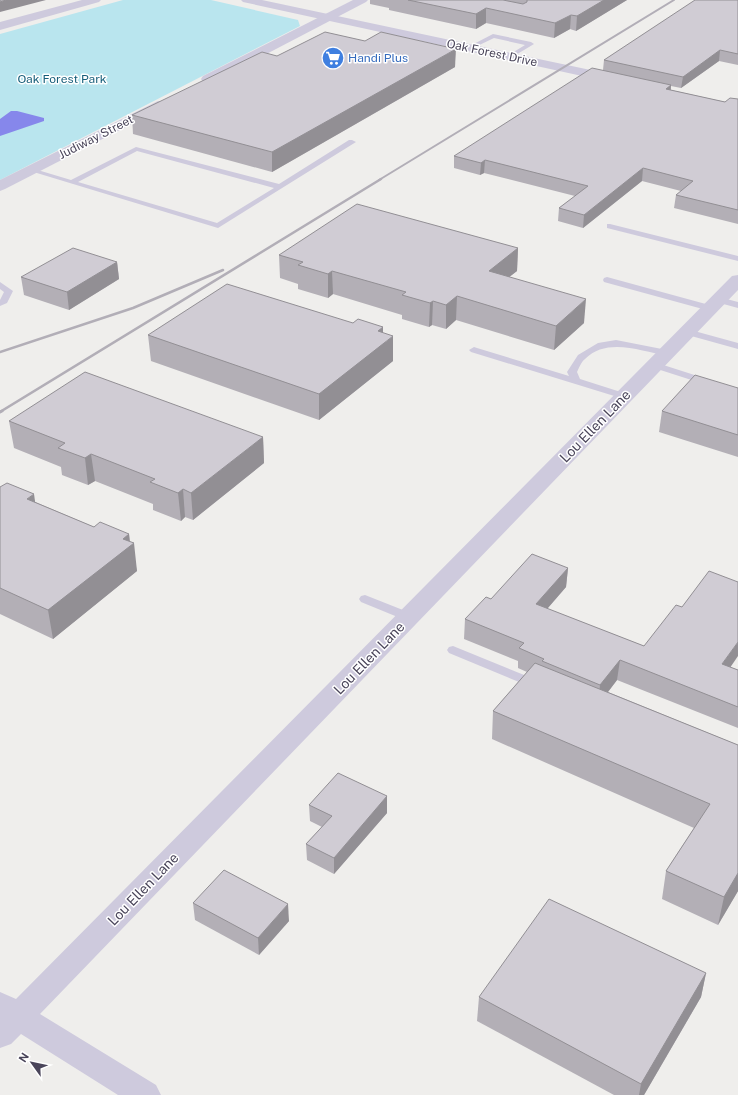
<svg xmlns="http://www.w3.org/2000/svg" width="738" height="1095" viewBox="0 0 738 1095" font-family="'Public Sans',sans-serif">
<rect width="100%" height="100%" fill="#efeeec"/>
<!-- green -->
<polygon fill="#b9e5ee" points="123,0 211,0 298,20 300,26 0,180 0,34"/>
<!-- water -->
<polygon fill="#8687eb" points="11,111 17,111 44,118 44,121 0,136 0,119"/>
<g fill="none" stroke-linecap="round" stroke-linejoin="round">
<!-- service -->
<g fill="#cecadd" fill-rule="evenodd">
<polygon points="493,34 531,42 534,44 509,59 507,58 507,56 525,45 494,38 471,49 466,48"/>
<path d="M349,140H352L356,142L218,228L27,170L31,168L71,180L136,147L279,184ZM137,151L274,188L217,223L78,182Z"/>
<polygon points="607,224 610,224 738,256 738,261 607,228"/>
<polygon points="607,277 713,306 714,308 710,311 604,282 603,280 604,278"/>
<polygon points="0,282 13,291 7,303 0,306 0,300 4,292 0,289"/>
<polygon points="719,297 738,302 738,308 716,302 715,300 716,298"/>
<polygon points="687,329 738,343 738,349 684,334 683,332"/>
<path d="M616,340L667,350L672,353L667,356C641,351 607,337 585,359C581,362 579,368 577,372L580,379L627,394L629,396L627,398L624,399L471,352L469,350L474,347L477,348L569,376L567,372L578,355L598,343Z"/>
<polygon points="654,362 710,380 712,382 707,385 651,367 649,365 651,363"/>
<polygon points="365,595 413,614 415,617 413,620 405,620 361,602 359,599 361,596"/>
<polygon points="453,646 539,681 541,684 539,687 535,688 531,687 449,653 447,650 449,647"/>
</g>
<!-- minor -->
<g fill="#cecadd" fill-rule="evenodd">
<polygon points="82,0 101,0 99,2 0,30 0,22"/>
<polygon points="353,0 368,0 366,2 213,82 203,82 201,79 203,76"/>
<polygon points="158,101 163,102 165,105 163,108 5,189 0,191 0,180"/>
<polygon points="738,275 738,290 40,1014 156,1085 161,1095 118,1095 21,1034 11,1044 0,1048 0,992 16,999 732,276"/>
</g>
<!-- tertiary -->
<polygon fill="#cecadd" fill-rule="evenodd" points="241,0 262,0 614,75 619,76 621,79 619,82 614,83 243,2"/>
<!-- rail-far2 -->
<polyline stroke="#b2aeb7" stroke-width="2" points="379,180 674,0"/>
<!-- rail-far1 -->
<g stroke="#b2aeb7" stroke-width="2.5">
<polyline points="0,352 133,308 223,270"/>
<polyline points="0,412 381,179"/>
</g>
<!-- rail -->
<polyline stroke="#b2aeb7" stroke-width="3" points="0,412 2,411"/>
</g>
<!-- wall -->
<g fill="#b3afb6">
<polygon points="370,0 627,0 576,31 570,29 554,38 486,23 476,29 389,10 389,8 370,4"/>
<polygon points="738,0 738,65 719,61 681,88 671,86 671,90 725,102 738,99 738,224 674,208 676,195 681,191 642,181 583,228 558,221 559,208 575,196 484,173 480,175 454,168 454,156 603,70 604,60"/>
<polygon points="277,56 455,67 272,172 133,134 132,115"/>
<polygon points="518,248 517,271 509,277 584,323 554,350 456,320 446,329 432,325 429,327 402,319 402,315 333,294 328,298 298,289 298,284 280,278 279,255"/>
<polygon points="117,262 119,279 69,310 24,295 21,277"/>
<polygon points="353,323 383,327 383,333 393,361 319,420 151,361 148,335"/>
<polygon points="738,388 738,457 659,432 662,411"/>
<polygon points="9,421 263,437 264,463 193,520 185,517 181,521 153,510 153,504 95,481 88,485 62,475 61,467 14,448"/>
<polygon points="0,487 94,527 129,534 130,541 137,571 53,639 0,614"/>
<polygon points="568,568 566,587 547,609 644,646 730,667 738,670 738,728 617,680 608,692 738,745 738,891 718,925 662,899 666,871 694,828 492,739 493,711 527,672 518,668 518,661 464,639 465,619 491,599"/>
<polygon points="387,796 387,813 334,874 307,860 306,844 322,827 310,821 309,805"/>
<polygon points="193,903 289,921 259,955 195,920"/>
<polygon points="706,973 701,997 644,1095 614,1095 477,1021 479,997"/>
</g>
<!-- shaded-wall -->
<g fill="#928f94">
<polygon points="6,0 46,0 0,12 0,2"/>
<polygon points="604,0 627,0 576,31 577,16"/>
<polygon points="486,8 486,23 476,29 476,14"/>
<polygon points="571,15 570,29 554,38 555,23"/>
<polygon points="456,49 455,67 272,172 272,152"/>
<polygon points="720,50 719,61 681,88 683,77"/>
<polygon points="671,85 670,97 666,89"/>
<polygon points="485,160 484,173 480,175 481,163"/>
<polygon points="643,168 642,181 583,228 584,215"/>
<polygon points="518,248 517,271 487,294 489,271"/>
<polygon points="117,262 119,279 69,310 67,292"/>
<polygon points="332,271 333,294 328,298 328,274"/>
<polygon points="457,296 456,320 446,329 446,305"/>
<polygon points="586,299 584,323 554,350 556,326"/>
<polygon points="433,301 432,325 429,327 430,303"/>
<polygon points="383,327 383,344 393,336 393,361 319,420 319,394 378,331"/>
<polygon points="263,437 264,463 193,520 191,493"/>
<polygon points="91,454 95,481 88,485 85,458"/>
<polygon points="183,489 185,517 181,521 178,493"/>
<polygon points="34,494 38,522 27,499"/>
<polygon points="129,534 130,546 134,543 137,571 53,639 48,610 123,539"/>
<polygon points="568,568 566,587 534,624 536,604"/>
<polygon points="738,642 738,656 719,684 722,664"/>
<polygon points="620,660 617,680 598,705 600,685"/>
<polygon points="387,796 387,813 334,874 334,858"/>
<polygon points="738,873 738,891 718,925 724,897"/>
<polygon points="288,904 289,921 259,955 258,938"/>
<polygon points="706,973 701,997 644,1095 639,1095 641,1084"/>
</g>
<!-- building -->
<g fill="#d0ccd4" stroke="#928f94">
<polygon points="0,0 6,0 0,2"/>
<polygon points="408,0 503,0 523,4 527,2 527,0 604,0 577,16 571,15 555,23 486,8 476,14"/>
<polygon points="695,0 738,0 738,54 720,50 683,77 604,60"/>
<polygon points="325,32 365,41 381,32 456,49 272,152 132,115 262,52 277,56"/>
<polygon points="592,68 671,85 666,89 725,102 730,98 738,99 738,210 676,195 693,181 643,168 584,215 559,208 588,186 485,160 481,163 454,156"/>
<polygon points="357,204 518,248 489,271 586,299 556,326 457,296 446,305 433,301 430,303 402,295 406,292 332,271 328,274 298,265 303,262 279,255"/>
<polygon points="73,248 117,262 67,292 21,277"/>
<polygon points="227,284 353,323 358,319 383,327 378,331 393,336 319,394 148,335"/>
<polygon points="85,372 263,437 191,493 183,489 178,493 150,482 155,479 91,454 85,458 58,448 65,443 9,421"/>
<polygon points="695,375 738,388 738,435 662,411"/>
<polygon points="7,483 34,494 27,499 94,527 100,522 129,534 123,539 134,543 48,610 0,588 0,487"/>
<polygon points="532,554 568,568 536,604 644,646 676,605 682,607 709,571 738,582 738,642 722,664 738,670 738,707 620,660 600,685 542,661 544,659 519,648 524,643 465,619 486,597 491,599"/>
<polygon points="535,663 738,745 738,873 724,897 666,871 710,804 493,711"/>
<polygon points="338,773 387,796 334,858 306,844 332,816 309,805"/>
<polygon points="224,870 288,904 258,938 193,903"/>
<polygon points="549,899 706,973 641,1084 479,997"/>
</g>
<!-- icons -->
<defs>
<g id="supermarket-disc" transform="scale(1.15)"><circle r="9.5" fill="#3f7fe0" stroke="#fff"/><path d="M-6-5.5h2.5l.6 2H6L4.5 2H-2.5L-4.4-4H-6ZM-1.5 3.2a1.3 1.3 0 1 0 .1 0ZM3 3.2a1.3 1.3 0 1 0 .1 0Z" fill="#fff"/></g>
</defs>
<g fill-rule="evenodd">
<use href="#supermarket-disc" x="333" y="58"/>
</g>
<g text-anchor="middle" stroke-width="3" stroke-linejoin="round" paint-order="stroke">
<!-- far-street labels -->
<g font-size="12" fill="#4a455a" stroke="#fff">
<text transform="translate(492 53) rotate(12)" y="4">Oak Forest Drive</text>
<text transform="translate(96 137) rotate(-27)" y="4">Judiway Street</text>
</g>
<!-- far-shop labels -->
<g font-size="12" fill="#366cbe" stroke="#fff" text-anchor="start">
<text x="348" y="62">Handi Plus</text>
</g>
<!-- far-park labels -->
<g font-size="12" fill="#165e7a" stroke="#fff">
<text x="62" y="83">Oak Forest Park</text>
</g>
<!-- street labels -->
<g font-size="14" fill="#4a455a" stroke="#fff">
<text transform="translate(595 426) rotate(-46)" y="5">Lou Ellen Lane</text>
<text transform="translate(369 658) rotate(-46)" y="5">Lou Ellen Lane</text>
<text transform="translate(143 889) rotate(-46)" y="5">Lou Ellen Lane</text>
</g>
</g>
<!-- north arrow -->
<g transform="translate(32 1063) rotate(303)" stroke="#ffffff" stroke-width="3" paint-order="stroke">
<path d="M0-3L7 15L0 10L-7 15Z" fill="#4a455a"/>
<text y="-6" font-size="11" font-weight="bold" text-anchor="middle" fill="#4a455a">N</text>
</g>
</svg>
